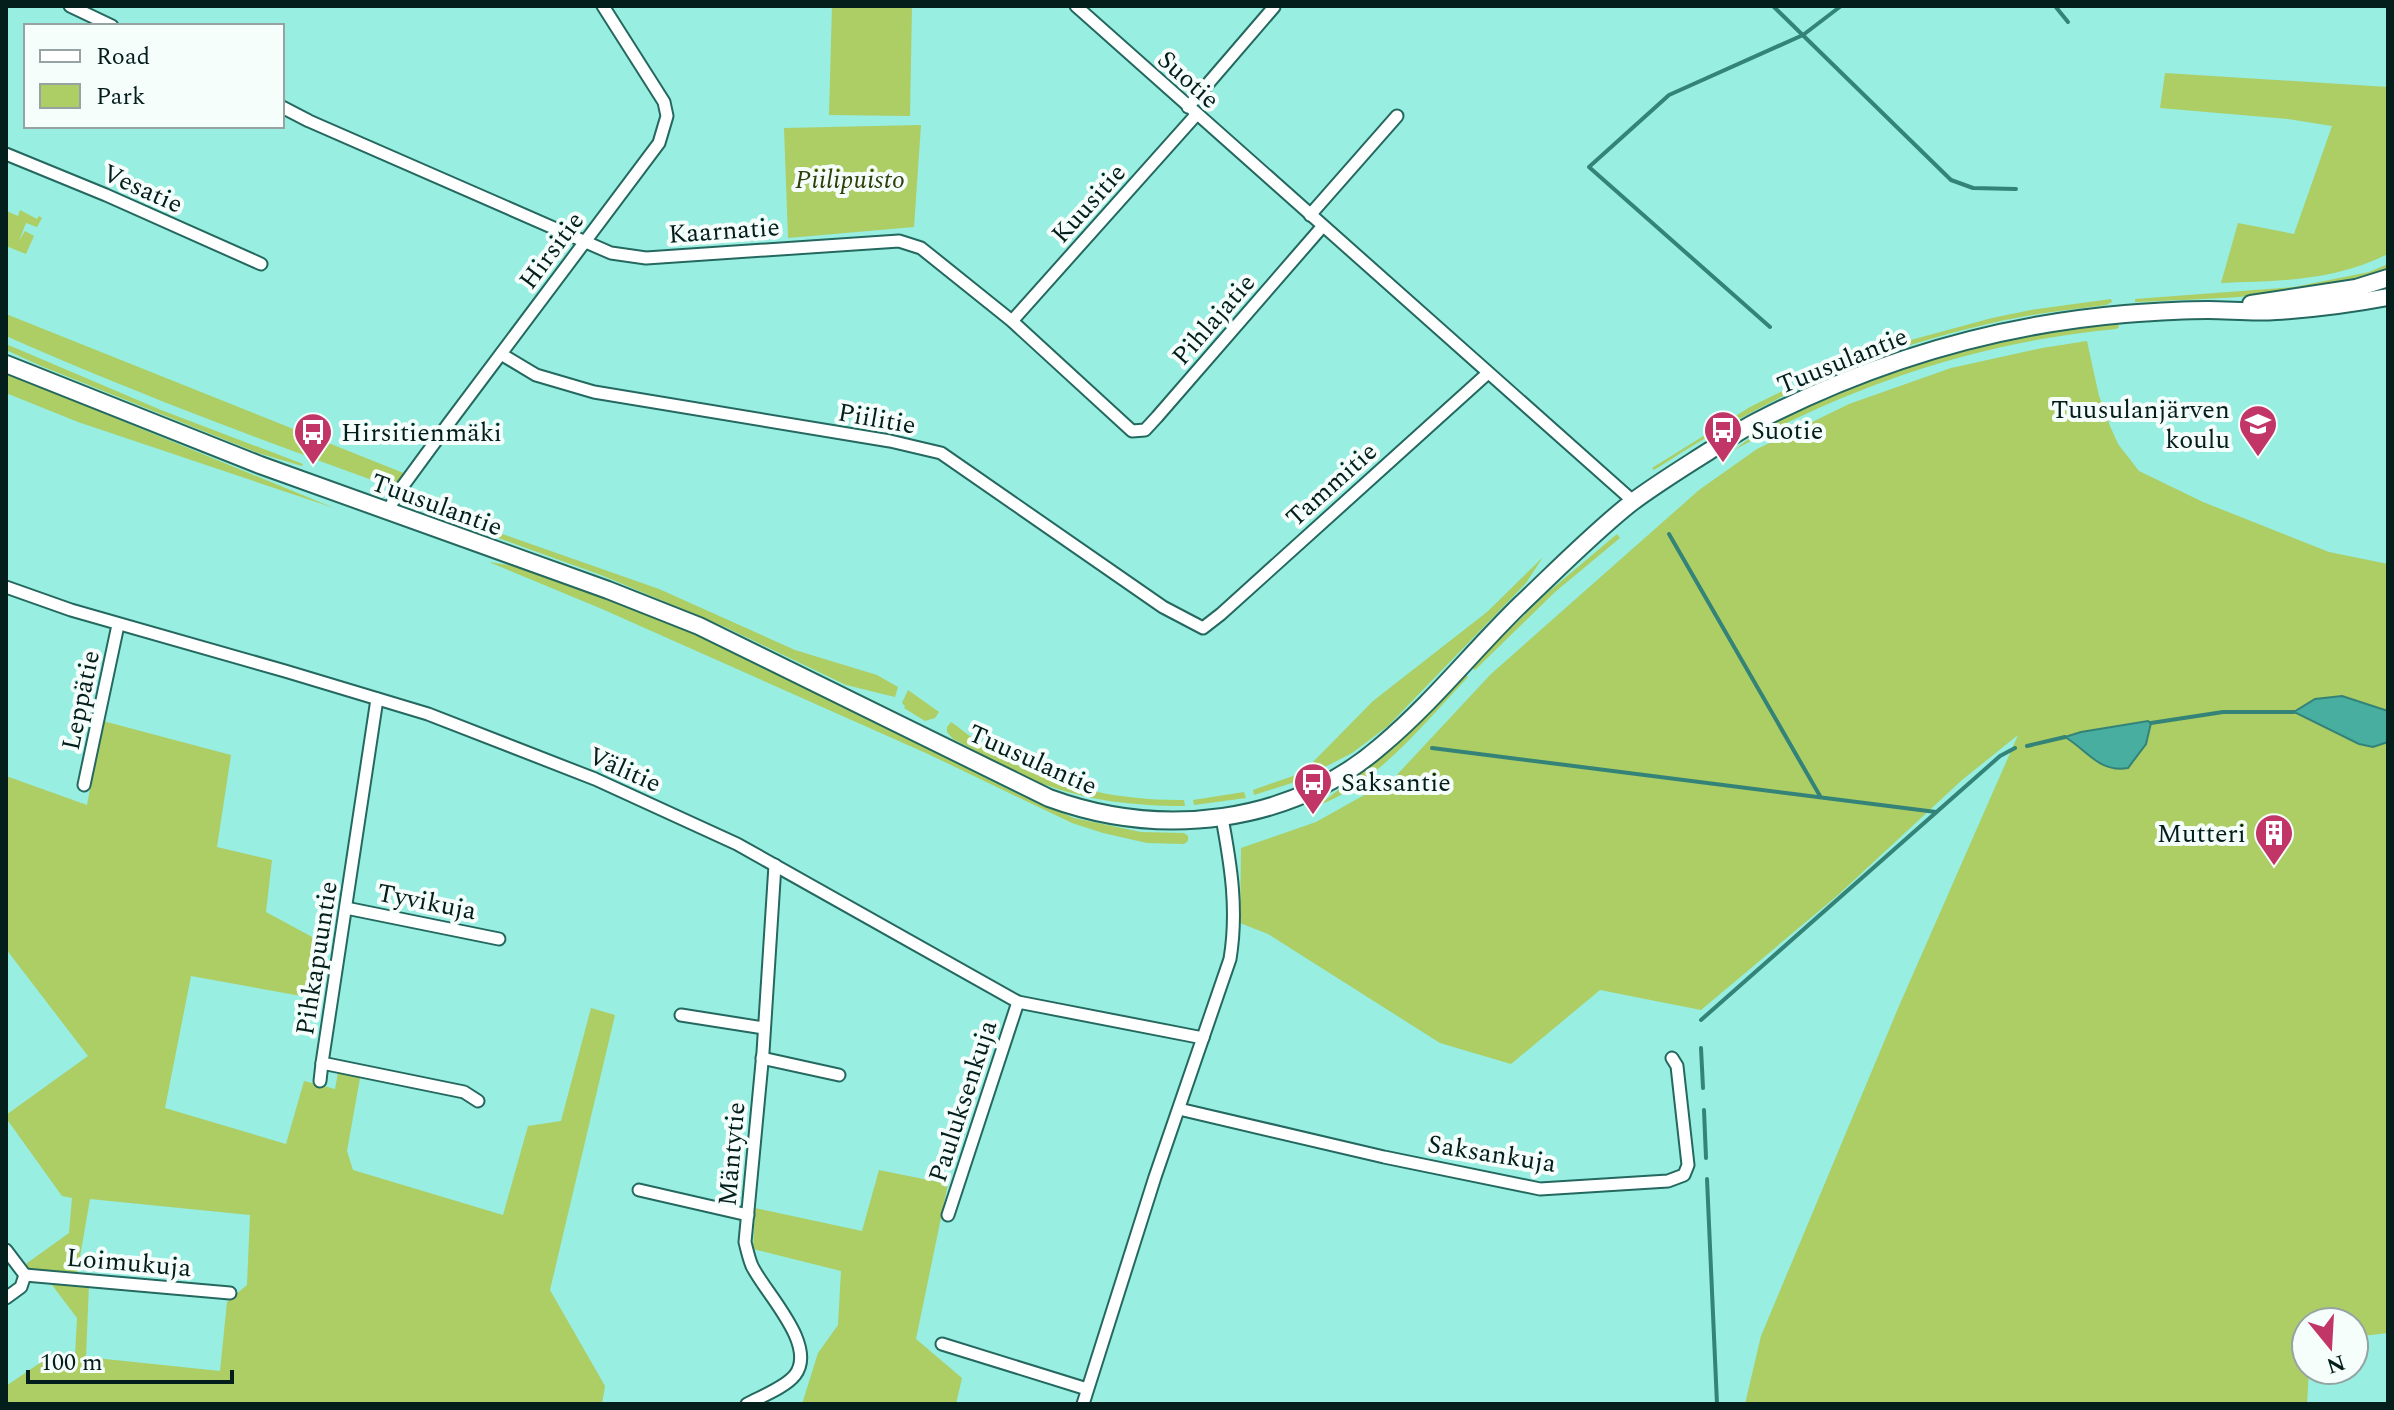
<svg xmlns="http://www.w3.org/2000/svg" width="2394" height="1410" viewBox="0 0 2394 1410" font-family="Spectral,serif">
<rect width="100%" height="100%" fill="#97eee1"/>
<!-- green -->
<g fill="#adcd65">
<polygon points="832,6 912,6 910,116 829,115"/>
<path d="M2165,73L2388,87V254C2334,281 2280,281 2221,283L2238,223L2294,234L2332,126L2288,119L2160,108Z"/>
<polygon points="921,125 914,227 788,238 784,128"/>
<polygon points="20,210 37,219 39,216 42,218 37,227 26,223 19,241 25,231 34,236 26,254 6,246 6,211 18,216"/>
<path d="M2388,264V271C2309,297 2221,298 2138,302H2135V299L2294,287L2369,272Z"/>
<path d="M2111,299L2112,302L2106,305C2068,310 2030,314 1992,323C1865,352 1763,399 1654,470L1652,468L1750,407L1817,374L1896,344L1992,318L2031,310Z"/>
<path d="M6,314L406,474L398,486L394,488C263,441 133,392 6,336Z"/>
<path d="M2118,324L2119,327L2116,329C1978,342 1855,384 1734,450C1786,408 1852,385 1915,365C1981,345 2049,328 2118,324Z"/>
<polygon points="2087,341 2099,396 2110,426 2118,444 2139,471 2203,502 2329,552 2388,564 2388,1333 2354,1337 2354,1322 2306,1322 2306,1370 2309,1370 2307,1404 1745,1404 1761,1336 1899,1006 2018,735 1962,780 1838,895 1701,1010 1600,990 1511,1064 1440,1043 1268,934 1240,923 1241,848 1316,822 1393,779 1491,674 1699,490 1757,449 1849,404 1951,368 2042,348"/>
<polygon points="6,344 161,410 303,464 302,466 258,453 41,366 6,350"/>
<polygon points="6,373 334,508 78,422 6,393"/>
<polygon points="431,509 659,589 795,650 877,675 898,687 895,697 846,685 725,627 601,575 429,513"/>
<polygon points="1617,534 1620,538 1555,592 1475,670 1471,667 1546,594"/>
<polygon points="1543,557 1526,583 1388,726 1352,753 1298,781 1254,795 1253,790 1293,776 1312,763 1373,701 1487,612"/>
<polygon points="489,562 522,567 603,595 717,644 1016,793 1074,818 1141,832 1184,833 1188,836 1188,841 1184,844 1147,843 1103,833 1072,823 928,754 602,609"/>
<path d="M1465,674L1468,677C1426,721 1377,784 1319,805L1401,741Z"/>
<polygon points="908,690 939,712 935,718 925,721 904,708 905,706 902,703"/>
<polygon points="103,721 231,755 217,847 272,860 266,912 327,945 318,999 191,976 165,1108 286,1144 304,1081 335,1089 338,1073 360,1078 347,1151 353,1170 503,1215 528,1126 561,1121 591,1008 615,1015 550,1290 605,1386 602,1404 6,1404 6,1386 53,1354 75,1356 77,1318 49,1281 89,1284 86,1357 220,1371 227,1302 247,1285 250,1215 90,1199 77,1274 27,1271 23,1266 69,1233 72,1198 62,1196 6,1118 6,1115 88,1056 6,949 6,776 87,805"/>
<path d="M951,722C968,734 985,749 1003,758C1059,788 1121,801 1184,800L1185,806C1137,806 1088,801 1043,784C1012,772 982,754 953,739L947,732V727Z"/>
<polygon points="1244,792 1246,798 1194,805 1193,800"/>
<polygon points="879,1170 948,1184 916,1339 962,1378 956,1404 802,1404 818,1353 838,1325 841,1271 753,1249 755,1208 862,1231"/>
</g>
<!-- water -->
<g fill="#47aea0" stroke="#338378" stroke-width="2">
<polygon points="2342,696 2388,711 2388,742 2373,747 2359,744 2294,712 2315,699"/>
<path d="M2148,721L2151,723L2146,744L2128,768C2099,773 2087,750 2065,737L2081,732Z"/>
</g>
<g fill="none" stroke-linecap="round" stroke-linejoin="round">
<!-- stream -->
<g stroke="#338378" stroke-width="4">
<polyline points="1773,6 1951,180 1973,188 2016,189"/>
<polyline points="2055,6 2068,22"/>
<polyline points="1770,327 1589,167 1669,95 1803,35 1841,6"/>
<polyline points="1669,534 1820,796"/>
<polyline points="2151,723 2223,712 2294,712"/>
<polyline points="2027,746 2065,737"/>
<polyline points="1432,748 1936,812"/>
<polyline points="1701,1020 2000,756 2015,748"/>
<polyline points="1701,1048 1703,1088"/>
<polyline points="1704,1110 1706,1158"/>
<polyline points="1707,1179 1717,1404"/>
</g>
<!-- street casing -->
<g stroke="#24685f" stroke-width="15">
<g id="street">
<polyline points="70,6 112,26"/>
<polyline points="1076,6 1633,501"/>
<polyline points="282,107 309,121 611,253 646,258 899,241 921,248 1012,321 1132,431 1145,430 1157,417 1322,227"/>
<polyline points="1188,107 1274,7"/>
<polyline points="6,154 106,195 261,264"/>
<polyline points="1310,215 1397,116"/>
<polyline points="1012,321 1196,115"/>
<polyline points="501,354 536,375 594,392 890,441 941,453 1163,607 1203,628 1221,614 1488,373"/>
<polyline points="388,511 397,494 449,423 659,143 667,116 664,102 603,6"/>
<polyline points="6,587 71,610 285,671 428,714 595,779 737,844 1018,1002 1203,1038"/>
<polyline points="377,699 322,1063 464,1092 478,1101"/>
<polyline points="84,785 118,625"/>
<polyline points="346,908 499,939"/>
<polyline points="681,1015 764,1028"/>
<polyline points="762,1058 839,1075"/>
<polyline points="320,1081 322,1063"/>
<polyline points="1179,1109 1384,1157 1540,1189 1668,1181 1684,1175 1688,1165 1677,1066 1672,1058"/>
<polyline points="639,1190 748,1215"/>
<polyline points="948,1215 1018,1002"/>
<polyline points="6,1250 25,1275"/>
<polyline points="25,1275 230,1293"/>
<polyline points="6,1298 21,1287 25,1275"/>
<polyline points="942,1344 1087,1389"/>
<path d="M747,1404C760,1397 786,1387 795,1375C818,1345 765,1293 752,1266C749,1259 747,1250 745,1242L763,1052L775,865"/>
<path d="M1083,1404L1155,1177L1230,959C1238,910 1231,866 1222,818"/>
</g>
</g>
<!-- secondary casing -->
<g stroke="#24685f" stroke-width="20">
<g id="secondary">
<polyline points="2251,304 2356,288 2388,278"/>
<path d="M6,364L260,465L608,590L699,626L1049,798C1161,839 1290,825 1382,745C1432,703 1473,651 1520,605C1556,571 1592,534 1631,503C1655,485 1681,469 1706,453C1723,442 1740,430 1758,421C1872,362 1996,325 2125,314C2152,312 2180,310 2208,310C2230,310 2253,313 2276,311C2313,309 2351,304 2388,297"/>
</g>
</g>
<!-- street -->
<use href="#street" stroke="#fff" stroke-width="11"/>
<!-- secondary -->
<use href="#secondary" stroke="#fff" stroke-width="16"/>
</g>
<!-- icons -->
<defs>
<g id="school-pin" transform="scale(2)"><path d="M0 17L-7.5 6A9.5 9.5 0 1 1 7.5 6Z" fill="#c13567" stroke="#f6fefc"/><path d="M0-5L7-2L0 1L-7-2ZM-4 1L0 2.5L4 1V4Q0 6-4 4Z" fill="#fff"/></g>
<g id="bus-pin" transform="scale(2)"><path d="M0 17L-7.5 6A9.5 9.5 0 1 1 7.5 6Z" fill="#c13567" stroke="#f6fefc"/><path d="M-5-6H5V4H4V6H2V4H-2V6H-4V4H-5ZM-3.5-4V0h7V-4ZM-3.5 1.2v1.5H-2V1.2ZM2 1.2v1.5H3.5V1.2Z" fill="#fff"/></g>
<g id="building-pin" transform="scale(2)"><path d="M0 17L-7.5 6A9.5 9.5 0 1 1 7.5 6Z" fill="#c13567" stroke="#f6fefc"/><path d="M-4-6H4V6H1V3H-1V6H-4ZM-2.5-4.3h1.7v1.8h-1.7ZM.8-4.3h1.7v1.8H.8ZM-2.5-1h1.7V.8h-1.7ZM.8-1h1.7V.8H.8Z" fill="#fff"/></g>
</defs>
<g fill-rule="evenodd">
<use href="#school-pin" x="2258" y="424"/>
<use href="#bus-pin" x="1723" y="430"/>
<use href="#bus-pin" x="313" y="432"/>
<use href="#bus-pin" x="1313" y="782"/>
<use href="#building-pin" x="2274" y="833"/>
</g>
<g text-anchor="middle" stroke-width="8" stroke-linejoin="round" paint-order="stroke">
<!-- street labels -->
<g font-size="26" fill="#031e1b" stroke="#f6fefc">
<text transform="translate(1189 79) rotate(42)" y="9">Suotie</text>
<text transform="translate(143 188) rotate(24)" y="9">Vesatie</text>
<text transform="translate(1088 203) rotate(-48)" y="9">Kuusitie</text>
<text transform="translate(724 230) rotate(-4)" y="9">Kaarnatie</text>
<text transform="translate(551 250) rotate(-53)" y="9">Hirsitie</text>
<text transform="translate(1213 319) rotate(-49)" y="9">Pihlajatie</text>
<text transform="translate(1842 360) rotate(-22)" y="9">Tuusulantie</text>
<text transform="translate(877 418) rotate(10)" y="9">Piilitie</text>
<text transform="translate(1331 484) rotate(-42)" y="9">Tammitie</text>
<text transform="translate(437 504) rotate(20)" y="9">Tuusulantie</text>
<text transform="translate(80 700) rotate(-78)" y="9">Leppätie</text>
<text transform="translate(1033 759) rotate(24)" y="9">Tuusulantie</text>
<text transform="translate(625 769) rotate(24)" y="9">Välitie</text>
<text transform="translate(427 901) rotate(11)" y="9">Tyvikuja</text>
<text transform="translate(316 958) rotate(-81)" y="9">Pihkapuuntie</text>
<text transform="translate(962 1101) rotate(-72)" y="9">Pauluksenkuja</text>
<text transform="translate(1492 1153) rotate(9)" y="9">Saksankuja</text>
<text transform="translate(731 1154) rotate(-85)" y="9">Mäntytie</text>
<text transform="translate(129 1262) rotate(5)" y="9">Loimukuja</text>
</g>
<!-- park labels -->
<g font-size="26" font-style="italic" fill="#313f0b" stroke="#f6fefc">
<text x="850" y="188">Piilipuisto</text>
</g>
<!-- poi labels -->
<g font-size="26" fill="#031e1b" stroke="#f6fefc" text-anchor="start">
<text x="2230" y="418" text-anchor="end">Tuusulanjärven<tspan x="2230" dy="30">koulu</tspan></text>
<text x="1751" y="439">Suotie</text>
<text x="341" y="441">Hirsitienmäki</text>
<text x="1341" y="791">Saksantie</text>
<text x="2246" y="842" text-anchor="end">Mutteri</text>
</g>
</g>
<!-- border -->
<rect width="2394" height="1410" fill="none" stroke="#031e1b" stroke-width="16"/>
<!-- legend -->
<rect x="24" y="24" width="260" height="104" fill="#f6fefc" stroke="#95a4a2" stroke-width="2"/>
<rect x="40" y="50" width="40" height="12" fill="#ffffff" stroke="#95a4a2" stroke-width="2"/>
<text x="96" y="64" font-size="24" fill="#031e1b">Road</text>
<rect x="40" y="84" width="40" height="24" fill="#adcd65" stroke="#95a4a2" stroke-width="2"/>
<text x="96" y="104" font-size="24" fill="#031e1b">Park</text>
<!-- north arrow -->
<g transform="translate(2330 1346) rotate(162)"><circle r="38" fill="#f6fefc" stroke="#95a4a2" stroke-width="2"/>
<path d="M0-6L14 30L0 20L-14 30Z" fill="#c13567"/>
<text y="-12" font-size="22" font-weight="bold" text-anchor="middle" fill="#031e1b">N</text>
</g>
<!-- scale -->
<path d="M28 1370v12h204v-12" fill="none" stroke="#031e1b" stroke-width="4"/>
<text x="40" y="1370" font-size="24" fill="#031e1b" stroke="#f6fefc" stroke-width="6" paint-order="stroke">100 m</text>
</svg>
